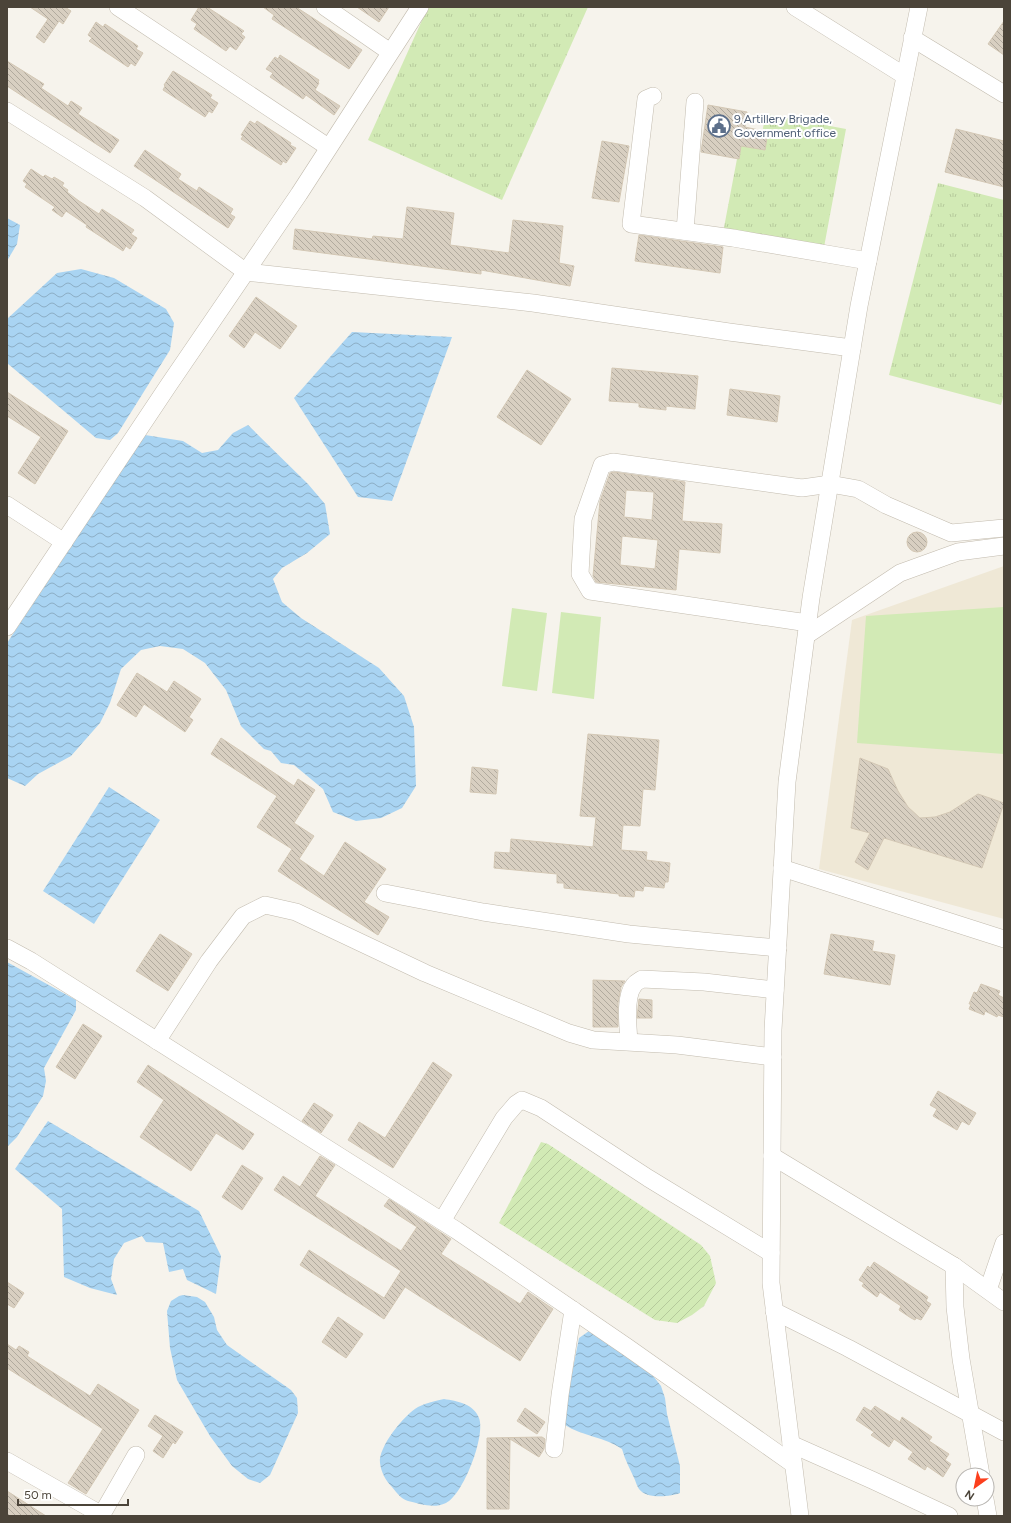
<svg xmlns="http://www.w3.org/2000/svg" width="1011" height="1523" viewBox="0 0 1011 1523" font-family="Figtree,sans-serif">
<defs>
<pattern id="park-tufts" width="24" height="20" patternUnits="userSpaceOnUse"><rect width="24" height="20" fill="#d2eab5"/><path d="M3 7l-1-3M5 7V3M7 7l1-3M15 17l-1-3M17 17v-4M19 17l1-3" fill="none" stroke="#b6ca9c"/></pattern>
<pattern id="garden-furrows" width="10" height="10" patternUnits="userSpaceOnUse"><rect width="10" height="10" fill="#d2eab5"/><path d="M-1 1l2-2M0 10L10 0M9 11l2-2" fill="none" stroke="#b6ca9c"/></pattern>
<pattern id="water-waves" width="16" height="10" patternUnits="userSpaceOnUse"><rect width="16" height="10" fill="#a9d4f2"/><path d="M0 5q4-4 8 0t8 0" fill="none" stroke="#8caec5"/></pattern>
<pattern id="building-back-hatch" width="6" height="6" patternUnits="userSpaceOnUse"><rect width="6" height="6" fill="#d8cfc1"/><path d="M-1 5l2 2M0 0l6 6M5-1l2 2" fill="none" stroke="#b1aa9e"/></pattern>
</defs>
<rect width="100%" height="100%" fill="#f6f3ec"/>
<!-- education -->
<polygon fill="#efe8d6" points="1004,566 1004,919 819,869 852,620"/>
<!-- park -->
<g fill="url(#park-tufts)">
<polygon points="428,7 588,7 502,200 368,140"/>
<polygon points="766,114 846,129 822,258 722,238 740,143 759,147"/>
<polygon points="938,183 1004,200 1004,394 1001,405 889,375"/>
</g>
<!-- garden -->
<polygon fill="url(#garden-furrows)" points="541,1142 548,1144 701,1245 710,1256 716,1283 704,1306 692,1315 677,1323 655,1320 499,1223"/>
<!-- pitch -->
<g fill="#d2eab5">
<polygon points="1004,607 1004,754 857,743 866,616"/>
<polygon points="512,608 547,613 537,691 502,686"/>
<polygon points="561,612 601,617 594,699 552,693"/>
</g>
<!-- water -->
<g fill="url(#water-waves)">
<polygon points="7,218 20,225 17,244 7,261"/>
<polygon points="81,269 114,278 166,309 174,323 170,350 118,433 110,440 96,438 7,363 7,319 57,273"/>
<polygon points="352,332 452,337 392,501 358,497 294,398"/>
<polygon points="248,425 308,484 325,504 330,534 307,553 282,568 273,579 282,602 301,618 379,668 404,696 414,727 416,786 402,808 381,818 356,821 333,812 323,789 294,765 281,763 271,751 264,749 241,726 226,690 205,663 183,649 160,646 141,650 121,669 110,703 100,723 71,756 38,774 25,786 7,778 7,643 145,435 183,441 202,453 218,450 233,433"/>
<polygon points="109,787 160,820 94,924 43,891"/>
<polygon points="7,962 76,1000 76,1010 44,1068 46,1081 43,1096 17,1137 7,1147"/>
<polygon points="48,1121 199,1211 221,1256 216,1294 187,1280 183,1269 169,1272 163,1243 146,1242 142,1236 124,1243 114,1259 111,1279 117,1295 90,1288 64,1277 62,1209 15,1169"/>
<polygon points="183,1295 197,1297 205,1302 214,1317 217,1330 227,1345 291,1390 297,1398 298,1413 270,1475 260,1483 248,1479 232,1466 210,1436 177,1380 170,1348 167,1311 171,1301 179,1296"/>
<path d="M589,1331L650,1372L661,1386L665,1398L667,1414L680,1466V1493C670,1497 646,1499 639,1489C637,1486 636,1483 635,1480C630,1469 625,1460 622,1449C605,1437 582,1436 565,1425L566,1403L579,1338Z"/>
<path d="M444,1399C457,1401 474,1404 479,1418C486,1436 463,1495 446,1503C433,1509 421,1504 408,1501C401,1499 397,1493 392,1487C386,1481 381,1472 380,1463C378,1447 404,1415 418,1407C426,1403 435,1401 444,1399Z"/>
</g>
<!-- building -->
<g fill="url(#building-back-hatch)" stroke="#d3c7b4" fill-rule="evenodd">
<polygon points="30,7 65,7 71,11 63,24 59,21 44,43 36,37 48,19"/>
<polygon points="199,7 207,7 244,31 241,34 245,37 236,50 230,46 226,51 194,29 197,24 191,20"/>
<polygon points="263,7 296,7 362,50 349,69 272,19 274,15"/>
<polygon points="357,7 389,7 379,22"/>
<polygon points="1004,21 1004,55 988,44"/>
<polygon points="96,22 103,27 105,24 138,46 136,49 143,53 135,66 131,63 128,67 89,41 92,38 88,35"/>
<polygon points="280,55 319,80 318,82 319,83 315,90 340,106 334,115 306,95 303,99 270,77 273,73 266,69 275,57 278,59"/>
<polygon points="7,61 44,84 41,88 68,106 71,101 82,108 78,114 119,140 110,153 7,86"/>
<polygon points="173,71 212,95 210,98 218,103 212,113 209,111 205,117 163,90 165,86 164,85"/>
<polygon points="708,105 747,112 745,127 768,132 765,150 741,146 739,159 701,152"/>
<polygon points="250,121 255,124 257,121 291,143 290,145 296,148 286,163 283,161 281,165 241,139 243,136 241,135"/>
<polygon points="956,129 1004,141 1004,187 945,172"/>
<polygon points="602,141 629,146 619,202 592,198"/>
<polygon points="145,150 181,174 178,179 197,191 199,187 233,209 230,214 235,217 228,228 134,166"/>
<polygon points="31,169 43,177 45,175 52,179 54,177 64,183 62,186 68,190 67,192 79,201 99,214 102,209 134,230 131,234 137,238 130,249 126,246 123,251 86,227 87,225 66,211 62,217 52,210 55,207 25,187 27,184 23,181"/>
<polygon points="407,207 454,213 450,245 509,253 513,220 563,226 559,263 574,266 570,286 481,270 481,274 293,249 295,229 372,239 373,236 403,239"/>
<polygon points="639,235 723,247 720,273 635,261"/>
<polygon points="256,297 297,326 280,349 255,332 244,348 229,336"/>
<polygon points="612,368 698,376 695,409 666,406 666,410 639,407 639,403 609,401"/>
<polygon points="527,370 571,399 541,445 497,417"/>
<polygon points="730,389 780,396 777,422 727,415"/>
<polygon points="7,392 68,431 35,484 18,473 41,437 7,416"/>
<path d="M614,472L685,482L682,521L722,524L720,553L679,549L676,590L596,582L593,576L600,501L610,473ZM626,490L654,492L652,520L624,517ZM622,536L658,540L655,569L620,565Z"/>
<circle cx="917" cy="542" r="10"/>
<polygon points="137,673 167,692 174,681 201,699 189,717 193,720 185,732 144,704 136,717 117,705"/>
<polygon points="588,734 659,740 655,790 643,789 640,826 623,825 621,850 647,852 646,860 670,863 668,882 665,882 664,888 644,886 643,891 635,890 634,897 619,896 619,894 564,888 564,883 557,883 557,874 494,868 495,852 510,853 511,839 593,847 596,817 580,816"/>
<polygon points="221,738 294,786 298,779 315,790 294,823 314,836 299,859 324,876 345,842 386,869 364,902 389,917 378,935 278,871 292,849 257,827 277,796 211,754"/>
<polygon points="860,758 888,769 898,791 908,807 920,818 935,817 950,812 978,794 1004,803 982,868 884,838 868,870 855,862 870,833 851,828"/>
<polygon points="472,767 498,770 496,794 470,792"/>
<polygon points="160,934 192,954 168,991 136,971"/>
<polygon points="831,934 874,941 872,951 895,955 890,985 824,974"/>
<polygon points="593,980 625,981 621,987 618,1003 618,1027 593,1027"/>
<polygon points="981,984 1000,991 998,995 1004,998 1004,1017 998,1015 997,1017 985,1011 984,1015 969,1009 971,1004 969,1004 974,992 977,993"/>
<polygon points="639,999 652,1000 652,1018 637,1018"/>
<polygon points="83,1024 102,1036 75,1079 56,1067"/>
<polygon points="433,1062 452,1075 393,1168 348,1140 359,1122 385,1138"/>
<polygon points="148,1065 254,1134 243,1150 216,1133 191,1171 140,1137 164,1100 137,1082"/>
<polygon points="938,1091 976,1113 969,1125 962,1121 957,1130 933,1116 937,1109 930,1105"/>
<polygon points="314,1103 333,1115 321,1133 302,1121"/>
<polygon points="320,1156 335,1165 315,1196 401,1251 417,1227 384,1206 389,1199 451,1239 441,1254 520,1304 528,1292 553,1309 520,1361 405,1287 384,1319 300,1265 309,1250 384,1298 401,1271 274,1190 283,1176 300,1187"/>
<polygon points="242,1165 263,1178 242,1210 222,1197"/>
<polygon points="874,1262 928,1297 926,1301 931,1304 921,1320 916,1318 915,1320 911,1318 899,1310 901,1306 880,1292 877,1297 862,1286 864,1283 859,1280 868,1266 870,1268"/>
<polygon points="7,1282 24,1293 14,1308 7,1304"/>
<polygon points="338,1317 363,1334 346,1358 322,1342"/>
<polygon points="7,1344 16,1350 19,1346 29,1352 27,1356 90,1396 98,1384 139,1410 86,1494 68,1483 103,1429 7,1368"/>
<polygon points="875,1406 900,1422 902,1417 932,1437 929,1441 949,1454 945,1460 951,1464 943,1477 927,1466 925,1470 908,1459 913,1452 894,1439 889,1447 871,1435 874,1432 856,1420 864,1407 871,1411"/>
<polygon points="525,1408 545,1422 537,1434 517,1421"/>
<polygon points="155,1415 183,1432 175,1444 173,1442 163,1458 153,1451 163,1436 148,1426"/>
<polygon points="542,1437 545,1439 544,1449 539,1457 510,1439 509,1509 487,1509 487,1438"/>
<polygon points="7,1491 46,1516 7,1516"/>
</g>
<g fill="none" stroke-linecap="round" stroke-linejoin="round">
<!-- minor casing -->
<g stroke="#c2bbae" stroke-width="18">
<g id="minor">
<polyline points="118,7 328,147"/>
<polyline points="325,7 390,52"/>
<polyline points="795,7 905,76"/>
<polyline points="912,38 1004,94"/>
<polyline points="653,96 646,99 631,224 733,238 868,261"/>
<polyline points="7,111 145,198 246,272 533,303 729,332 852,348"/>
<polyline points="685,231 695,102"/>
<polyline points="7,505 64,542"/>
<polyline points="808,623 590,591 580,574 583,519 602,465 613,462 802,488 830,484 858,489 886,505 951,533 1004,528"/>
<polyline points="7,627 168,386 299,194 420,7"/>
<polyline points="807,635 900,573 958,552 1004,546"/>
<polyline points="782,868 1004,939"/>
<polyline points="385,893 483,912 629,934 778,948"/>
<polyline points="7,948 31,961 456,1230 627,1347 793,1464"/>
<polyline points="157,1041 209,961 243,916 265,905 296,912 425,973 569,1033 593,1040 677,1045 773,1057"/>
<path d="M629,1041C628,1026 624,997 634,985C636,982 639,981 642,979L704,982L775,990"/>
<polyline points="772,1156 954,1266 1004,1302"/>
<polyline points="442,1221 504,1118 516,1104 522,1100 541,1108 648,1178 771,1253"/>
<polyline points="954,1266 955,1307 961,1359 981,1475"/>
<polyline points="988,1290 1004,1243"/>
<polyline points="774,1311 848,1348 1004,1432"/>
<polyline points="791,1444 872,1480 949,1516"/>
<polyline points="554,1449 560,1395 573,1310"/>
<polyline points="7,1461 102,1515"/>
<polyline points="985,1499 988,1516"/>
<polyline points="101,1516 136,1455"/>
<polyline points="800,1516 771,1283 773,1030 787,782 811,598 859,306 919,7"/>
</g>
</g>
<!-- minor -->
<use href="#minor" stroke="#fff" stroke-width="17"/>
</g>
<!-- icons -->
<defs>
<g id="civic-ring" transform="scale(1.15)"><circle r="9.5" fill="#fff" stroke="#5c6f8a" stroke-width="1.5"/><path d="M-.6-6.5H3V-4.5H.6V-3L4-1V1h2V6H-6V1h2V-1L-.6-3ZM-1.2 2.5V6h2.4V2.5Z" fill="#5c6f8a"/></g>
</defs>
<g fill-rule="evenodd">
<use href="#civic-ring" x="719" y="126"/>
</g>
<g text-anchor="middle" stroke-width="4" stroke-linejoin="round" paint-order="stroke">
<!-- service labels -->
<g font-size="12" fill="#4e5e75" stroke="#fff" text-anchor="start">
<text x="734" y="123">9 Artillery Brigade,<tspan x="734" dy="14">Government office</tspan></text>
</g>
</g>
<!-- border -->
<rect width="1011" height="1523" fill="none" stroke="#4b4439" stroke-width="16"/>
<!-- north arrow -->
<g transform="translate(975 1487) rotate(213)"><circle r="19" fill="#ffffff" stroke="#b7b4b0"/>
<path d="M0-3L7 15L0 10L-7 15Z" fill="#fc3f1d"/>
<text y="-6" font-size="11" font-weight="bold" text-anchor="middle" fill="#4b4439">N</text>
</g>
<!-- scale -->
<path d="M18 1499v6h110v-6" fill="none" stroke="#4b4439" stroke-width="2"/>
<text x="24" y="1499" font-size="12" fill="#4b4439" stroke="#ffffff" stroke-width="3" paint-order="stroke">50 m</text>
</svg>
